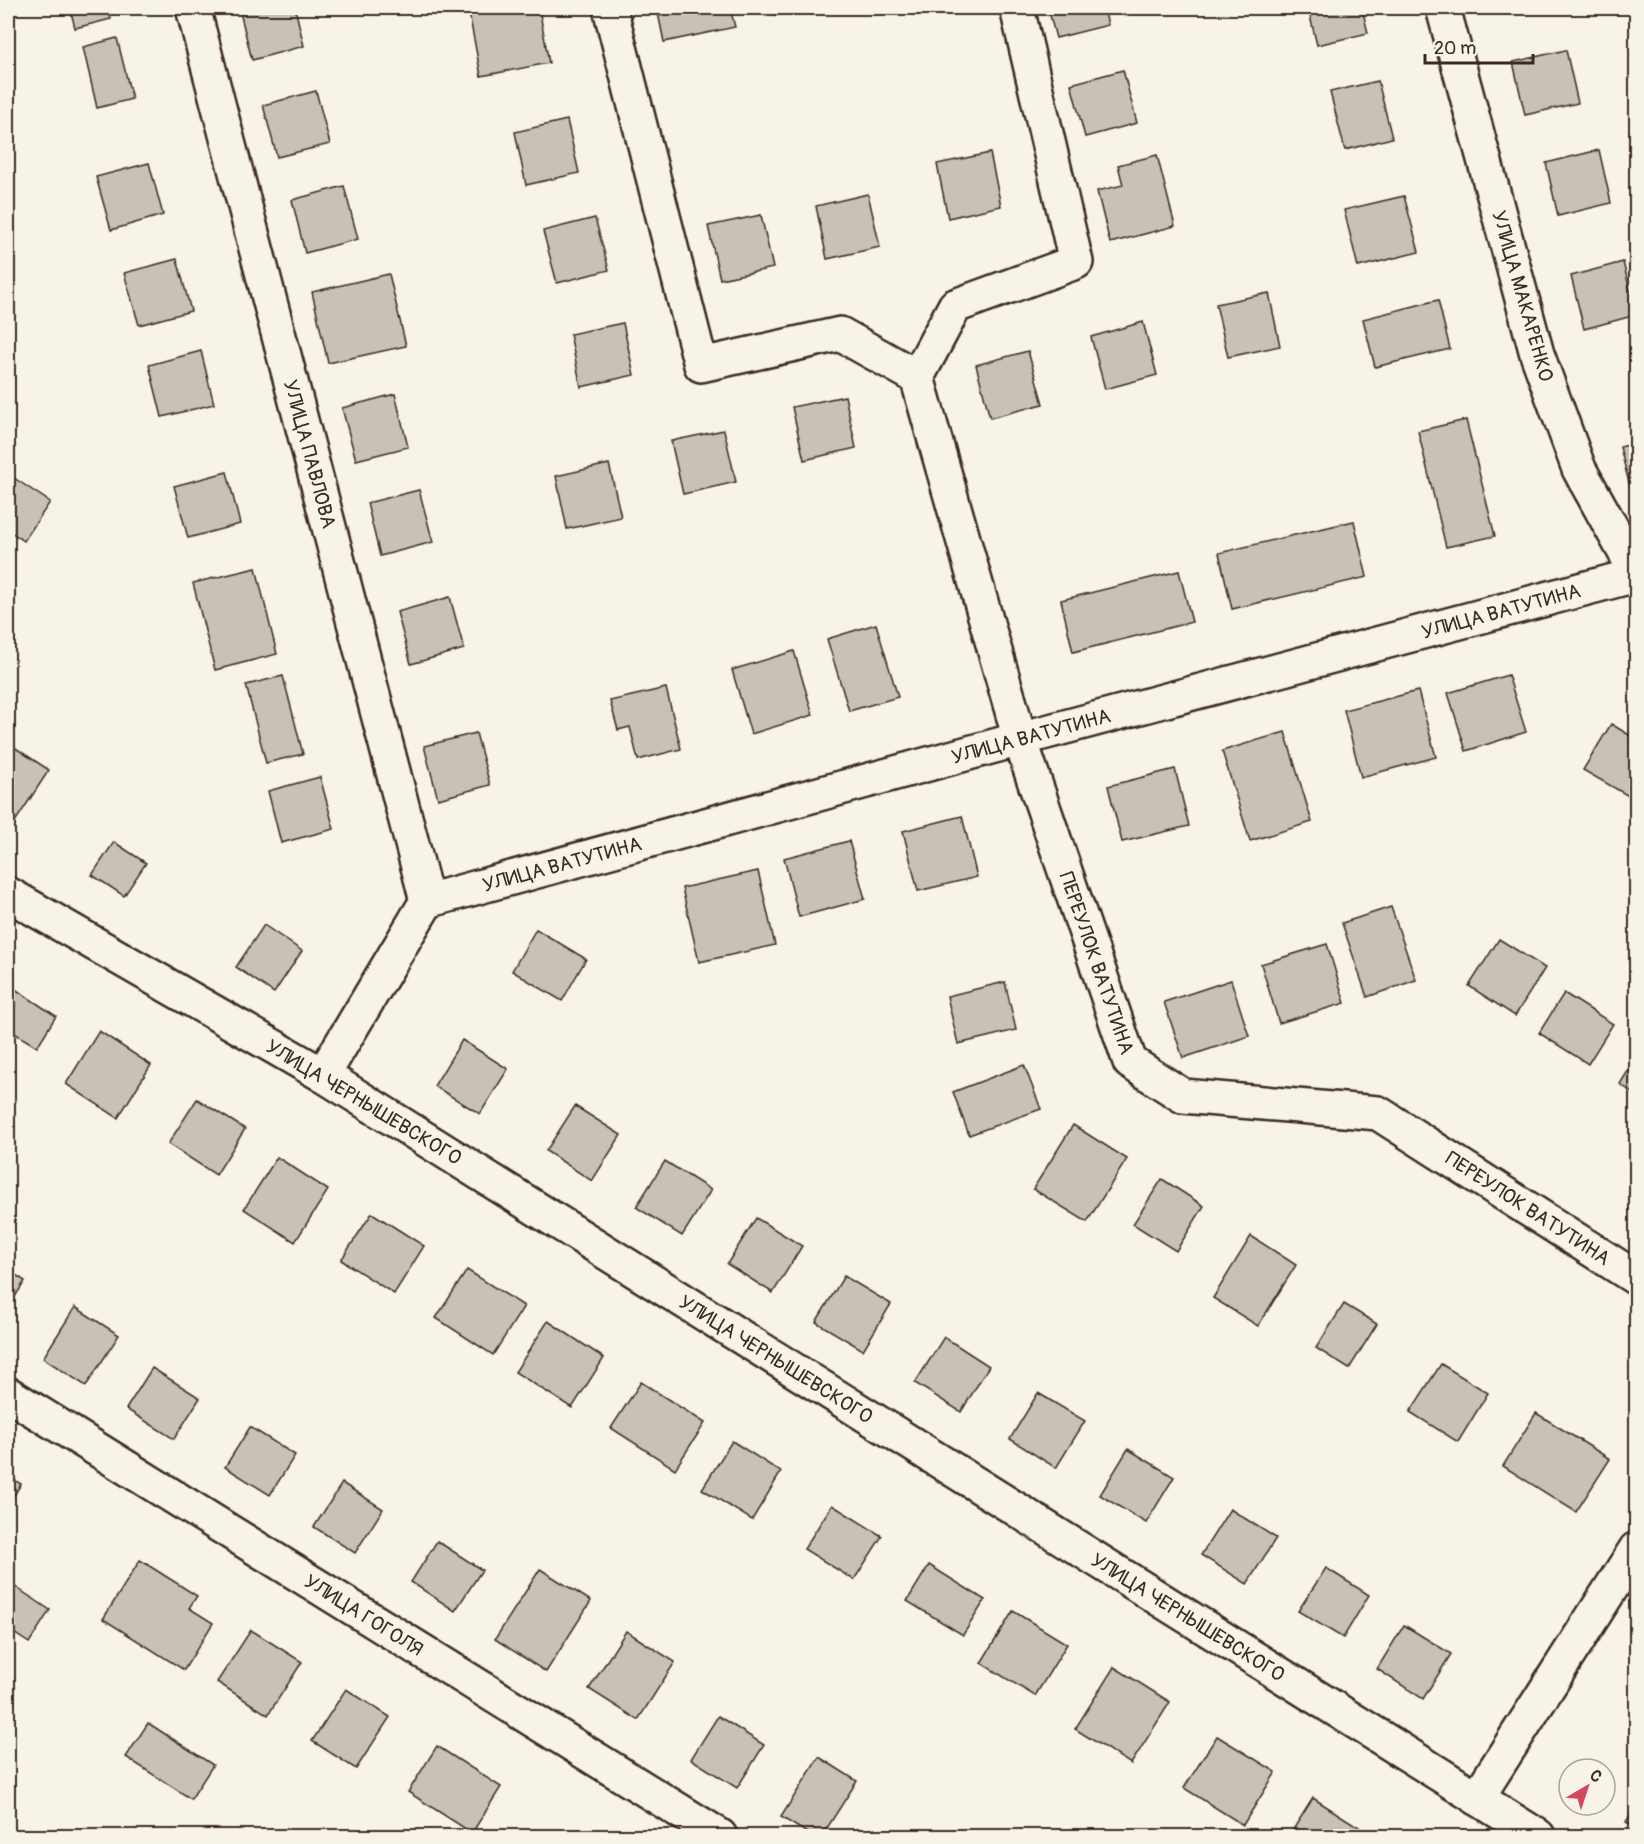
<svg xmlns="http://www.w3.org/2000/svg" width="1644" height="1844" viewBox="0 0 1644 1844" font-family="Pangolin,sans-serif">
<rect width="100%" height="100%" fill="#f7f3e8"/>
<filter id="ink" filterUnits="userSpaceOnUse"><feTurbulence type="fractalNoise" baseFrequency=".0167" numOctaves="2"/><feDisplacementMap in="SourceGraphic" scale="12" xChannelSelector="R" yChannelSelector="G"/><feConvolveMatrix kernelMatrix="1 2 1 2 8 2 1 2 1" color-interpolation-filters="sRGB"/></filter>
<g filter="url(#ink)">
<!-- building -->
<g fill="#c8c1b6" stroke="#3b2a1e" stroke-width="1.5">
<polygon points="70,8 108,8 111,19 75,28"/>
<polygon points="239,8 295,8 304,46 252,60"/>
<polygon points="468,8 539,8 549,63 481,76"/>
<polygon points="657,8 730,8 735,27 664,42"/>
<polygon points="772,8 809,8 774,15"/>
<polygon points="1048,8 1104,8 1108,25 1056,38"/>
<polygon points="1308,8 1362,8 1368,33 1317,45"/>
<polygon points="1496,8 1522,8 1497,13"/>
<polygon points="117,38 132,99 97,108 83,47"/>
<polygon points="1566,50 1578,103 1525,115 1513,62"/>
<polygon points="1123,70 1137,123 1085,137 1071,84"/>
<polygon points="1378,81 1392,138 1345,150 1330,92"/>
<polygon points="316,91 330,144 277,157 263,105"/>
<polygon points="567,120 579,173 526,185 515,132"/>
<polygon points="1599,150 1611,203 1558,216 1546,163"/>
<polygon points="990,153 1001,206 948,218 937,164"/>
<polygon points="1157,155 1175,226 1110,243 1097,191 1123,185 1118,165"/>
<polygon points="149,163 163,215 111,230 96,177"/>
<polygon points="344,186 358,239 305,253 292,200"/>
<polygon points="868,194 880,247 827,259 816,206"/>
<polygon points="1404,196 1419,252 1358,267 1344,210"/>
<polygon points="761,215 773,268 720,279 708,226"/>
<polygon points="595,218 609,270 557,283 543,231"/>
<polygon points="177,259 191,311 139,325 124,273"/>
<polygon points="1623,262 1636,315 1584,329 1571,276"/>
<polygon points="389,274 406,346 328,363 312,292"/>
<polygon points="1269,293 1280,346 1228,357 1216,304"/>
<polygon points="1438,300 1450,349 1375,367 1363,319"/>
<polygon points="1143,322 1157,375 1105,389 1091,337"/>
<polygon points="623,323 634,375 581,387 570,334"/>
<polygon points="201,351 214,404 162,417 149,365"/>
<polygon points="1028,351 1043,404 990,418 976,365"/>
<polygon points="395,394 408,447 356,460 342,408"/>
<polygon points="845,396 856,448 804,460 792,407"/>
<polygon points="1466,420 1495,536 1446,547 1418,431"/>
<polygon points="724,430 736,482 683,494 671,441"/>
<polygon points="1636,443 1636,498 1633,499 1620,447"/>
<polygon points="609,464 621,517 567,529 556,476"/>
<polygon points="227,472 240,524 188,538 174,486"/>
<polygon points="8,474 50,502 24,541 8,530"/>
<polygon points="419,490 433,542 380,556 367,503"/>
<polygon points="1354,521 1367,577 1232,609 1219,553"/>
<polygon points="256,568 277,654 215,670 193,583"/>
<polygon points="1179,571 1192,622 1073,652 1061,600"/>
<polygon points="450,597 464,649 411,664 397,612"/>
<polygon points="876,624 898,697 849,711 827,639"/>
<polygon points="794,651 813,715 751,734 732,670"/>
<polygon points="1508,675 1526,732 1466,751 1448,693"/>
<polygon points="283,676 303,754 266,763 246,685"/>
<polygon points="666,688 681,749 638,760 630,727 618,730 610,701"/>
<polygon points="1418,691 1436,757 1361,777 1344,710"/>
<polygon points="1611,724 1636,739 1636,790 1632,798 1583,770"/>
<polygon points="1285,732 1312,822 1250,841 1222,751"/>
<polygon points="476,733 490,785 438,799 424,746"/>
<polygon points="8,743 49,770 11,828 8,826"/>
<polygon points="1175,769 1189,826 1122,842 1108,786"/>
<polygon points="320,777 334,829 281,843 268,791"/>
<polygon points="962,816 977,877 918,891 903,831"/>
<polygon points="849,841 865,899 799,917 784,858"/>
<polygon points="114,842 146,863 124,896 92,875"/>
<polygon points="758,871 775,945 699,962 682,888"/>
<polygon points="1391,907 1416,980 1367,997 1342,923"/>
<polygon points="264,925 302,951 274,993 236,967"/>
<polygon points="536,929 586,959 562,1001 512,971"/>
<polygon points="1499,939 1545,968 1515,1016 1469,986"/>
<polygon points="1327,944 1345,1003 1279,1023 1261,964"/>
<polygon points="1231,980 1249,1036 1183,1058 1164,1002"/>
<polygon points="1005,982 1016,1030 958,1044 947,996"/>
<polygon points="9,985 56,1016 37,1047 8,1029"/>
<polygon points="1564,993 1613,1024 1588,1064 1539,1033"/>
<polygon points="99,1031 151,1065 118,1118 66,1084"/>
<polygon points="462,1040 508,1069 480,1114 434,1086"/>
<polygon points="1636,1058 1636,1095 1620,1084"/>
<polygon points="1024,1065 1041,1109 969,1135 953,1092"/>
<polygon points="197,1099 245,1129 216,1175 168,1144"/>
<polygon points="575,1106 621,1135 592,1181 546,1151"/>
<polygon points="1073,1125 1127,1159 1087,1222 1033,1189"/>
<polygon points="277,1157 328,1190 295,1242 244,1209"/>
<polygon points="665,1161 711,1190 682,1236 636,1207"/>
<polygon points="1162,1179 1204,1206 1176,1251 1133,1224"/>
<polygon points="372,1213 424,1246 394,1294 341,1260"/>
<polygon points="756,1218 802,1246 773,1293 727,1264"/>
<polygon points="1251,1236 1296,1265 1258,1326 1213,1298"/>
<polygon points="8,1270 25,1281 8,1308"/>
<polygon points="467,1270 524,1306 493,1355 436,1318"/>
<polygon points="844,1276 891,1304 863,1350 816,1322"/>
<polygon points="1344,1304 1377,1324 1349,1369 1316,1348"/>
<polygon points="75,1307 119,1335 86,1386 43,1358"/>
<polygon points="548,1321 604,1358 572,1408 515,1372"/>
<polygon points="944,1337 989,1366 961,1412 915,1383"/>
<polygon points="1441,1364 1488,1393 1458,1442 1410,1412"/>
<polygon points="152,1368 200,1398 174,1439 126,1409"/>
<polygon points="641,1382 705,1423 675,1469 611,1428"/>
<polygon points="1038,1393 1085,1421 1056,1468 1010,1439"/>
<polygon points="1536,1413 1610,1459 1576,1512 1503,1466"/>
<polygon points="250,1427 295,1455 270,1495 225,1467"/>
<polygon points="732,1441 781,1472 752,1520 702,1489"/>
<polygon points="1128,1449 1174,1477 1146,1523 1100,1495"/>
<polygon points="8,1476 21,1484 8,1505"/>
<polygon points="342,1483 383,1509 355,1553 314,1527"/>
<polygon points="832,1505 882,1536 854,1580 804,1549"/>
<polygon points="1230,1509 1276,1538 1247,1584 1201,1555"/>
<polygon points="437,1541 482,1570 455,1611 411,1582"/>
<polygon points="140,1560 197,1596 189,1608 213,1623 184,1670 103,1619"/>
<polygon points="929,1565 985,1600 963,1635 907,1601"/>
<polygon points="1326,1568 1369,1595 1343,1638 1298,1611"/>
<polygon points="540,1569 591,1601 546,1672 495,1639"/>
<polygon points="8,1582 50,1610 29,1643 8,1629"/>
<polygon points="1013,1611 1067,1644 1035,1696 981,1663"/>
<polygon points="1404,1625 1451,1654 1423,1699 1377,1669"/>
<polygon points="251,1630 302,1662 268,1715 217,1682"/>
<polygon points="626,1631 675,1662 638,1720 589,1689"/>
<polygon points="1114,1667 1170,1702 1131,1764 1075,1729"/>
<polygon points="346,1689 390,1717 356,1769 312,1741"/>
<polygon points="718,1716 764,1745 737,1788 691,1759"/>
<polygon points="148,1723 213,1765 191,1799 126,1757"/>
<polygon points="1217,1736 1276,1772 1243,1825 1184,1788"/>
<polygon points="437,1746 501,1787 472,1833 408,1792"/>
<polygon points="819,1757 857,1781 822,1836 812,1836 781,1817"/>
<polygon points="1313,1798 1362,1829 1358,1836 1289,1836"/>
<polygon points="1636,1805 1636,1828 1626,1822"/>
</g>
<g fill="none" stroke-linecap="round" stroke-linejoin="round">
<!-- minor casing -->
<g stroke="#3b2a1e" stroke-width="38">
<g id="minor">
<polyline points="193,8 427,901"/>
<polyline points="610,8 701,365 840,334 917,377 955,306 1076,262 1017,8"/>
<polyline points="917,377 1020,739 1130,1062 1183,1096 1378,1113 1636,1278"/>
<polyline points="8,894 323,1075 1538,1836"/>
<polyline points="427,901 1020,739 1636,575"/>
<polyline points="323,1075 427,901"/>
<polyline points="8,1394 720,1836"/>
<polyline points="1477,1798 1636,1549"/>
</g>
</g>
<!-- tertiary casing -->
<g stroke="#3b2a1e" stroke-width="38">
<polyline id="tertiary" points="1443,8 1537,354 1579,469 1636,572"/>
</g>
<!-- minor -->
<use href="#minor" stroke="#f7f3e8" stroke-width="33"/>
<!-- tertiary -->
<use href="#tertiary" stroke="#f7f3e8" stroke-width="33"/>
</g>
</g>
<g text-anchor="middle" stroke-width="6" stroke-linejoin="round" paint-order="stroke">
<!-- street labels -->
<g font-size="20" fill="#3b2a1e" stroke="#f7f3e8">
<text transform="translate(1523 296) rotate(74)" y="7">УЛИЦА МАКАРЕНКО</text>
<text transform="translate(310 454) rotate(75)" y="7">УЛИЦА ПАВЛОВА</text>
<text transform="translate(1501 611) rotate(-15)" y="7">УЛИЦА ВАТУТИНА</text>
<text transform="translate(1031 736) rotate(-15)" y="7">УЛИЦА ВАТУТИНА</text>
<text transform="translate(562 864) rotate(-15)" y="7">УЛИЦА ВАТУТИНА</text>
<text transform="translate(1097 963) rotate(71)" y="7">ПЕРЕУЛОК ВАТУТИНА</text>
<text transform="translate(364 1102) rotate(31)" y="7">УЛИЦА ЧЕРНЫШЕВСКОГО</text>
<text transform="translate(1528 1208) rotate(33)" y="7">ПЕРЕУЛОК ВАТУТИНА</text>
<text transform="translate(776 1359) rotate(32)" y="7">УЛИЦА ЧЕРНЫШЕВСКОГО</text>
<text transform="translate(364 1615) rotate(32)" y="7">УЛИЦА ГОГОЛЯ</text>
<text transform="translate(1188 1617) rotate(32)" y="7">УЛИЦА ЧЕРНЫШЕВСКОГО</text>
</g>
</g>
<!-- margin -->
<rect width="1644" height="1844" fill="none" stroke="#f7f3e8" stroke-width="30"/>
<rect x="15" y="15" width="1614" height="1814" fill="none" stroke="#3b2a1e" stroke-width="2" filter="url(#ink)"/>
<!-- north arrow -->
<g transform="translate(1587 1787) rotate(39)"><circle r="28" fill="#f7f3e8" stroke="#aca397" stroke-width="1.5"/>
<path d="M0-4.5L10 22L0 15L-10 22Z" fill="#d1495b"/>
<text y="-9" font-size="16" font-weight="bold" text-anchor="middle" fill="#3b2a1e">С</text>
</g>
<!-- scale -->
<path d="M1425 54v9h108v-9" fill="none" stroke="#3b2a1e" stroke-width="3"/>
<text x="1434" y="54" font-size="18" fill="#3b2a1e" stroke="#f7f3e8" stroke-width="4.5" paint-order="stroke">20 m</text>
</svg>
